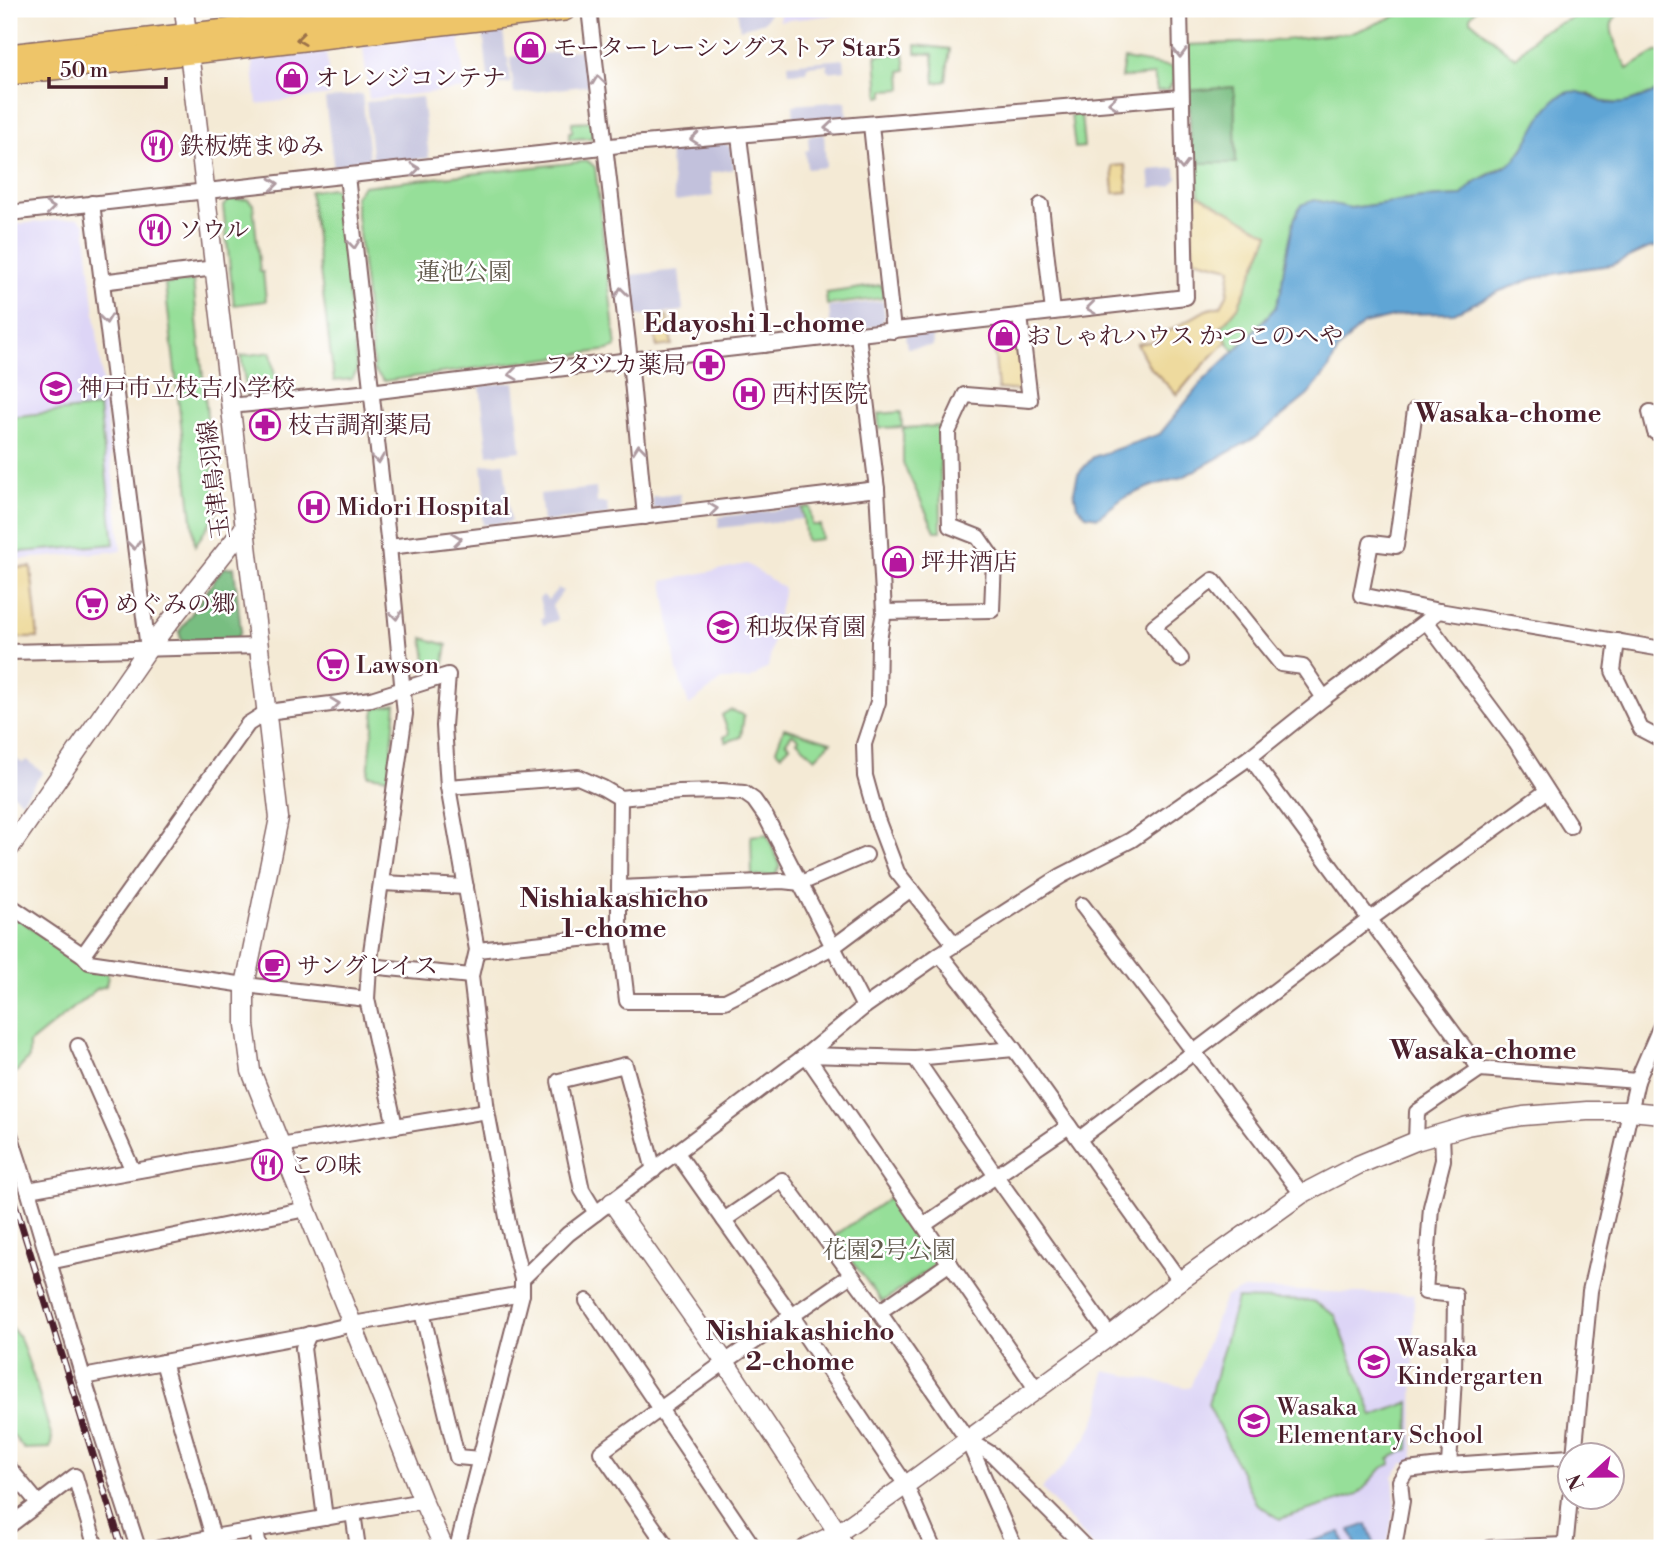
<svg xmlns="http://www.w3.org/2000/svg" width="1671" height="1557" viewBox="0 0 1671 1557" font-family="'Libre Bodoni','Noto Serif JP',serif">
<rect width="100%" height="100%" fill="#fff"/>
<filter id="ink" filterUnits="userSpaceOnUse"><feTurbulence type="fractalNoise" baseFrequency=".0143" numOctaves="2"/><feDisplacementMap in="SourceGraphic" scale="14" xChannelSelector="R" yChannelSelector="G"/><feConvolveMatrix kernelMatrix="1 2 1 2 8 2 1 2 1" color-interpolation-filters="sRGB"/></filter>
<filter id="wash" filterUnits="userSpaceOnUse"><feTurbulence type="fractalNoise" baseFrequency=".00686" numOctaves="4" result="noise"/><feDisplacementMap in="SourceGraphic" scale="28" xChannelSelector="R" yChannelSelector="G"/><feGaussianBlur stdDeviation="1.57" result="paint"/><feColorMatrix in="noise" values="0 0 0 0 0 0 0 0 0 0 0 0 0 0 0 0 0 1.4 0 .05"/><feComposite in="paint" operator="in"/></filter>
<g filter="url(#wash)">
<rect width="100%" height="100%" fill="#f4ead5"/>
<!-- built -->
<g fill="#ddd5f6">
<polygon points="779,9 850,9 850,13 780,21"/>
<polygon points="459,35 465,89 369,99 363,46"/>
<polygon points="326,52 331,95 257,104 252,60"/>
<polygon points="78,218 85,224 121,551 9,560 9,225"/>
<polygon points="747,564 784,588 768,667 750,679 722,680 689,705 677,671 663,581"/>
<polygon points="1244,1289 1414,1295 1413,1463 1403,1463 1393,1476 1395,1503 1387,1548 1095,1548 1042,1489 1065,1465 1088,1436 1101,1407 1104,1371 1190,1388 1225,1297"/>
</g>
<!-- industrial -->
<g fill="#c2c1dc">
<polygon points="737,9 768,9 769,14 764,22 740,29"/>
<polygon points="503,30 506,57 508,58 511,83 489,85 483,32"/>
<polygon points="588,49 592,85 514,94 510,57"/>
<polygon points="844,59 845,70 828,72 827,64 807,66 807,72 789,73 788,64"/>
<polygon points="362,94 370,166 334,170 325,99"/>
<polygon points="422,97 429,158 373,164 366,102"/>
<polygon points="846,101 847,118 794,121 793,105"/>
<polygon points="824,134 826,167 807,169 805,151 809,150 808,136"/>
<polygon points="725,143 731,148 734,169 710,173 713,196 675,201 669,150"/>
<polygon points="1176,168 1177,179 1171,186 1151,188 1149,170"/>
<polygon points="679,270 683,311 635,316 631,275"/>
<polygon points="883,301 885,317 880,326 831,332 829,307"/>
<polygon points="932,333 933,346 907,348 905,335"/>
<polygon points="514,382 521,451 488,455 480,386"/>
<polygon points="504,463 511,522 483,525 480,496 485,495 482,465"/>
<polygon points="596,488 597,503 607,503 608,515 543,522 540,494"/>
<polygon points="680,494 681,506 653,509 652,497"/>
<polygon points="801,507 802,519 718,528 719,517"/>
<polygon points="558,588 563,591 552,606 558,620 543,625 541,618 544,617 539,599 543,595 548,600"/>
<polygon points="9,754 23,763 26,760 43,772 22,801 9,791"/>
</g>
<!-- green -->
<g fill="#96df99" stroke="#707f62" stroke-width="2">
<path d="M1413,9H1476L1470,17V20L1515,58L1539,32L1593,9H1623C1619,13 1613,18 1612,23C1609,34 1622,58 1627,69L1656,52L1662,51V90L1623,104L1605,102L1589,94L1528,141L1514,161L1474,182L1462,196L1421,198L1350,208L1315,200L1294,220L1284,267L1281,291L1275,308L1234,351L1219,330L1238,307L1269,235L1199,195L1196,163L1236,162L1234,87L1189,91L1186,45L1264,42L1355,32Z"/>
<polygon points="916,45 950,49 946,81 935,83 933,54 916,53"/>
<polygon points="904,53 906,70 901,71 902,89 884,90 884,96 879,97 876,55"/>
<polygon points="1124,59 1173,67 1175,79 1168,90 1157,91 1154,75 1121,78"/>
<polygon points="1081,114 1084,147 1075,148 1071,115"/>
<polygon points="592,121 593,138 569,139 569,132 572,132 572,122"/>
<polygon points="588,161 595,167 616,347 609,350 384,381 374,371 355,196 363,186"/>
<polygon points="332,188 338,193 357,371 352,379 334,381 310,191"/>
<polygon points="247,199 253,204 260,272 263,272 266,301 234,305 223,206 229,200"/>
<polygon points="193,281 217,512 195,546 165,284"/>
<polygon points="882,285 884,298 827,305 826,293"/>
<polygon points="271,352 277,392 247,396 241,356"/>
<polygon points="99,407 114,544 9,553 9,417"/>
<polygon points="901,412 902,427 879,428 878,414"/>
<polygon points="940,426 941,531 935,531 903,463 903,428"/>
<polygon points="810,507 812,525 820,525 822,539 806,541 802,508"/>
<polygon points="423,638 447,645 443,668 428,675"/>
<polygon points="396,704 389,778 368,775 375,708"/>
<polygon points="730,710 744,715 741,737 726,742 724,737 729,734 722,715"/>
<polygon points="784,728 831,742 815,758 797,741 799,739 792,734 786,742 790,746 781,755 776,750"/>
<polygon points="767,834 780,866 775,876 752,876 751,836"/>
<polygon points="9,912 72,956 79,966 105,969 108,976 106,986 97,989 29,1044 29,1058 9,1080"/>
<polygon points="895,1194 941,1261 882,1302 834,1236"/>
<polygon points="1237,1299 1313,1301 1335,1315 1373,1416 1410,1402 1409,1449 1389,1458 1391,1464 1382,1468 1358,1495 1280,1519 1256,1503 1208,1404"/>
<polygon points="9,1325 20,1338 35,1381 52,1438 50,1448 24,1449 9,1431"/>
</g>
<!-- forest -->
<g fill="#78be81" stroke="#616e56" stroke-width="2">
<polygon points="1234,87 1236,163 1191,163 1189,91"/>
<polygon points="234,567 241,631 237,638 182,642 179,632 223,568"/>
</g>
<!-- sand -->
<g fill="#eeda9e" stroke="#9c7c64" stroke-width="2">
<polygon points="1125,165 1128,192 1114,193 1112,166"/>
<polygon points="1199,195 1269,234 1238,307 1219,329 1227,341 1192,377 1177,395 1149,366 1137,344 1155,341 1154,334 1171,330 1206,310 1221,306 1227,295 1231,268 1193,259 1191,204"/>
<polygon points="667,316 672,345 657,347 652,318"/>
<polygon points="1018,343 1022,391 998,389 994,346"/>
<polygon points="31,567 38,638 9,638 9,568"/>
</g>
<!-- water -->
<g fill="#5fa5d5" stroke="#546280" stroke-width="2">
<path d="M1662,90V246L1649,248L1612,265L1574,270L1532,279L1500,291L1454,313L1406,314L1363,324L1340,347L1328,370L1308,395L1255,438L1183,477L1152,486L1123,498L1098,517L1086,515L1077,506L1074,491L1078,474L1093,457L1160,434L1203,381L1245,341L1275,308L1281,291L1284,267L1294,220L1299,208L1303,204L1315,200L1351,208L1421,198L1461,196C1466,191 1471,185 1477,181C1489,174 1506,169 1515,159C1534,140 1540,101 1569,92C1582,89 1592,99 1604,102C1624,108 1644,96 1662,90Z"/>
<polygon points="1367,1524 1376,1548 1357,1548 1350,1530"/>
<polygon points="1341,1532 1346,1548 1291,1548"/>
</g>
</g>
<g filter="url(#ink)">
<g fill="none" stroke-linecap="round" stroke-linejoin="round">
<!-- minor casing -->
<g stroke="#866666" stroke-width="18">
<g id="minor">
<polyline points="589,9 630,360 645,517"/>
<polyline points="871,125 893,331"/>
<polyline points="739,136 764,345"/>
<polyline points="347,176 389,547 405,714 369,966"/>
<polyline points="92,203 148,649"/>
<polyline points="1041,205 1053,312"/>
<polyline points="9,213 620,145 1181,97"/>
<polyline points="101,282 215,268"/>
<polyline points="858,335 877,489 884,612 879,640 878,702 864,744 865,776 877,819 897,872 955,945"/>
<polyline points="230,406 370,392 630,360 1186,297 1180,9"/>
<polyline points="1415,410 1396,546 1371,543 1361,595 1439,611"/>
<polyline points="1650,412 1655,432 1662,434"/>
<polyline points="389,547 877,489"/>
<polyline points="884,612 992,610 994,560 978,537 950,526 948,432 965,395 1030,400 1020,316"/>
<polyline points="1426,621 1516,742 1570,826"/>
<polyline points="1617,641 1613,671 1641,729 1662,740"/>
<polyline points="9,652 259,646"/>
<polyline points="1181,659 1154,626 1213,580 1281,664 1303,667 1324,698"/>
<polyline points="1250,757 1480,1069 1417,1112 1416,1141"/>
<polyline points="448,787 578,777 603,788 620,798 679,792 722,791 744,793 754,800 766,817 864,1007"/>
<polyline points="866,855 801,883 782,881 619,888 619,935 627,1001 725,1001 833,947 911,889"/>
<polyline points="382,883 466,887"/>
<polyline points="619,888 620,798"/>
<polyline points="9,905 83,955 89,962 245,985 367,999 369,966 471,976"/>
<polyline points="1082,905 1302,1194"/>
<polyline points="477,950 619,935"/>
<polyline points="940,954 1014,1049 1180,1281"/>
<polyline points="83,955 248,724 267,712 371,699 448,675 444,726 448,787 477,950 471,976 487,1111 509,1228 522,1279 522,1294 457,1548"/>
<polyline points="367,999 395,1126"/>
<polyline points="78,1046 133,1171"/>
<polyline points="806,1055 1037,1390"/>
<polyline points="806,1055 915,1058 1014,1049"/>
<polyline points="915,1058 996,1176 1110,1336"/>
<polyline points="1480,1069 1637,1081"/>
<polyline points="9,1131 28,1190 83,1377 138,1548"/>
<polyline points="1442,1133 1443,1160 1431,1207 1425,1292 1455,1295 1454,1376 1449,1465"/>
<polyline points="1079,1139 1370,919 1547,791"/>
<polyline points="677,1153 724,1220 782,1180 879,1312 967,1439 1015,1548"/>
<polyline points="28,1190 280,1145 487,1111"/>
<polyline points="596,1213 582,1190 559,1081 625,1065 654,1170"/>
<polyline points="724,1220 792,1316 906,1485 933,1548"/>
<polyline points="924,1225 1069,1126"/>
<polyline points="49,1262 306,1209"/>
<polyline points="522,1279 568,1234 806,1055 864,1007 940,954 1061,876 1131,840 1250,757 1324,698 1439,611 1662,649"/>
<polyline points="587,1301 754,1548"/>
<polyline points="422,1312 457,1457 480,1459"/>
<polyline points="879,1312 950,1263"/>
<polyline points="309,1334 303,1348 325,1518"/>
<polyline points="163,1362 213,1537"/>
<polyline points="83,1377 302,1336 353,1324 522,1294"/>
<polyline points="967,1439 993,1455 1086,1548"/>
<polyline points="1574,1456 1590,1291 1637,1081 1662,1023"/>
<polyline points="9,1468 38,1503"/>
<polyline points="353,1513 358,1548"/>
<polyline points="9,1526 75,1476 96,1548"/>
<polyline points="256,1530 259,1548"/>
<polyline points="159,1548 213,1537 423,1501"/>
<polyline points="668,1548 601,1452 725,1362 851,1275"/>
<polyline points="1394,1548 1402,1501 1400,1481 1407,1470 1449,1465 1570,1457"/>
<polyline points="1489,1548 1564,1545"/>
<polyline points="1563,1548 1566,1539 1570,1498"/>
</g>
</g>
<!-- tertiary casing -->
<g stroke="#866666" stroke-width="21">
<g id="tertiary">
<polyline points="184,9 279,818 245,985 245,1025 251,1071 423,1501 444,1548"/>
<polyline points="9,849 148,649 244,528"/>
<polyline points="612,1202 725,1362 838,1533 844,1548"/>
<polyline points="806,1548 838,1533 906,1485 1110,1336 1180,1281 1302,1194 1358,1165 1416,1141 1467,1126 1523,1116 1587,1111 1630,1111 1662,1114"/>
</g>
</g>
<!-- trunk casing -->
<g stroke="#866666" stroke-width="26">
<g id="trunk">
<polyline points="9,56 418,9"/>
<polyline points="9,73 564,9"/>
</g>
</g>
<!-- minor -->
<use href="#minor" stroke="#fff" stroke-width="14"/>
<!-- tertiary -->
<use href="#tertiary" stroke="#fff" stroke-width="18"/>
<!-- trunk -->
<use href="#trunk" stroke="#eec569" stroke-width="23"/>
<!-- rail casing -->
<g stroke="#4a1f2b" stroke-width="7">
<polyline id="rail" points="9,1185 122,1548"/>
</g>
<!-- rail -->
<use href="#rail" stroke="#fff" stroke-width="4.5" stroke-dasharray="13" stroke-linecap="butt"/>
</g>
<!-- one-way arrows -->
<defs><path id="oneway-chevron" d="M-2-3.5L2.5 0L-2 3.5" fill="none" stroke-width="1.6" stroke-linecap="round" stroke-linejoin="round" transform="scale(1.75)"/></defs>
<use stroke="#9c724a" href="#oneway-chevron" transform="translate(301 39) rotate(173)"/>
<g stroke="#ae9aa0">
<use href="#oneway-chevron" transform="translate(1180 53) rotate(89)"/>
<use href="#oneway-chevron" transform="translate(598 80) rotate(-97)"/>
<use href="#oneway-chevron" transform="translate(1113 103) rotate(175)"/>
<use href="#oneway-chevron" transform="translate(829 128) rotate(175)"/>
<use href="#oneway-chevron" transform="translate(695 139) rotate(175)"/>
<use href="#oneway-chevron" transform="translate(1182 165) rotate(89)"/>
<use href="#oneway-chevron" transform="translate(415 169) rotate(-6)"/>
<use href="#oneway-chevron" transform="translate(274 184) rotate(-6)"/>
<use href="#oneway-chevron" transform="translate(50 208) rotate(-7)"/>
<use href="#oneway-chevron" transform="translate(354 244) rotate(84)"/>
<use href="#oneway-chevron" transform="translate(621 292) rotate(-97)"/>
<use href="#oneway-chevron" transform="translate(1091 308) rotate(173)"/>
<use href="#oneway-chevron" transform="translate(106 319) rotate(83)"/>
<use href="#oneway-chevron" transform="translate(513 374) rotate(173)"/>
<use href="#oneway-chevron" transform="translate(639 449) rotate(-96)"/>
<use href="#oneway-chevron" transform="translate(378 459) rotate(83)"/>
<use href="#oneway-chevron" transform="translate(713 509) rotate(-7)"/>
<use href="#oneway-chevron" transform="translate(457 539) rotate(-7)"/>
<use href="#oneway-chevron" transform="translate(134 545) rotate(83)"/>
<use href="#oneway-chevron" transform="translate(396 615) rotate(84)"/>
<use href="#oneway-chevron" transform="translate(335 704) rotate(-7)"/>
</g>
</g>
<!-- icons -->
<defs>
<g id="shop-ring" transform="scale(1.575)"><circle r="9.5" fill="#fff" stroke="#b5179e" stroke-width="1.5"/><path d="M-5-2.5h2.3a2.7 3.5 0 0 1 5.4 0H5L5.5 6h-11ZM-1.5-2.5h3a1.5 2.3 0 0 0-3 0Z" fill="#b5179e"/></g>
<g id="restaurant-ring" transform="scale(1.575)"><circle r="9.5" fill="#fff" stroke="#b5179e" stroke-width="1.5"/><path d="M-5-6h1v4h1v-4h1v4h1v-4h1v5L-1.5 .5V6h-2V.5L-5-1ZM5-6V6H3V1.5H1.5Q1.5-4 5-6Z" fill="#b5179e"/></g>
<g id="pharmacy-ring" transform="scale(1.575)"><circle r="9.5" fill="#fff" stroke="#b5179e" stroke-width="1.5"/><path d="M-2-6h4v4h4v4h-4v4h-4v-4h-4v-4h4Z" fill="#b5179e"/></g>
<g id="school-ring" transform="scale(1.575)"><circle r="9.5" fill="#fff" stroke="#b5179e" stroke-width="1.5"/><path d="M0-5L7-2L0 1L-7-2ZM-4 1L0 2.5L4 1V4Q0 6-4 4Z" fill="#b5179e"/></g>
<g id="hospital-ring" transform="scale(1.575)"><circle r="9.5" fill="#fff" stroke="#b5179e" stroke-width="1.5"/><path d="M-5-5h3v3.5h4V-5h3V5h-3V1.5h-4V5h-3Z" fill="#b5179e"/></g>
<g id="supermarket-ring" transform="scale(1.575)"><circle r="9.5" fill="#fff" stroke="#b5179e" stroke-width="1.5"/><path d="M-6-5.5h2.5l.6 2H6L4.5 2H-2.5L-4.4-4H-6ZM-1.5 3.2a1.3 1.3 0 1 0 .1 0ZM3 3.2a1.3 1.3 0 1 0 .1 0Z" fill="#b5179e"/></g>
<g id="cafe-ring" transform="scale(1.575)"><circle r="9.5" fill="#fff" stroke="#b5179e" stroke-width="1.5"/><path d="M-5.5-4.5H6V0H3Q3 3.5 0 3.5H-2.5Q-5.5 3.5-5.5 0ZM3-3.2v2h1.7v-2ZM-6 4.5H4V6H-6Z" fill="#b5179e"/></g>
</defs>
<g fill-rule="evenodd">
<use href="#shop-ring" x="530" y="48"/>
<use href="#shop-ring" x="292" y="78"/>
<use href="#restaurant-ring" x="157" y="146"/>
<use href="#restaurant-ring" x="155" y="230"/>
<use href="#shop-ring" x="1004" y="336"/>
<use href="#pharmacy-ring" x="709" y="365"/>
<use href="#school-ring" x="56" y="388"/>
<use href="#hospital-ring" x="749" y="394"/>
<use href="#pharmacy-ring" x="265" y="425"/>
<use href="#hospital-ring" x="314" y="507"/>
<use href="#shop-ring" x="898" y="562"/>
<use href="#supermarket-ring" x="92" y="604"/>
<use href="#school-ring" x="723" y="627"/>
<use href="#supermarket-ring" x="333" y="665"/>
<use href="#cafe-ring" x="274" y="966"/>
<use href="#restaurant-ring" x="267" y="1165"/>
<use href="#school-ring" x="1374" y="1362"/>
<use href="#school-ring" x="1254" y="1421"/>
</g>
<g text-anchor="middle" stroke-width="5" stroke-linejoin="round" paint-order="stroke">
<!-- poi labels -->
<g font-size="24" fill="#4a1f2b" stroke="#fff" text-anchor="start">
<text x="553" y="56">モーターレーシングストア Star5</text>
<text x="315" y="86">オレンジコンテナ</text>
<text x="180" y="154">鉄板焼まゆみ</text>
<text x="178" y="238">ソウル</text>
<text x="1027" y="344">おしゃれハウス かつこのへや</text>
<text x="686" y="373" text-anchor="end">フタツカ薬局</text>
<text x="79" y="396">神戸市立枝吉小学校</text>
<text x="772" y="402">西村医院</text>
<text x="288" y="433">枝吉調剤薬局</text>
<text x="337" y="515">Midori Hospital</text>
<text x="921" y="570">坪井酒店</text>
<text x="115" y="612">めぐみの郷</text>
<text x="746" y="635">和坂保育園</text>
<text x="356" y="673">Lawson</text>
<text x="297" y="974">サングレイス</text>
<text x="290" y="1173">この味</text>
<text x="1397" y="1356">Wasaka<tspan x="1397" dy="28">Kindergarten</tspan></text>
<text x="1277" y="1415">Wasaka<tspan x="1277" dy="28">Elementary School</tspan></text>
</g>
<!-- park labels -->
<g font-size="24" fill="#61594c" stroke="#fff">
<text x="464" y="280">蓮池公園</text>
<text x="889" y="1258">花園2号公園</text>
</g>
<!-- street labels -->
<g font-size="24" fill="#4a1f2b" stroke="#fff">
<text transform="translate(214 480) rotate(-97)" y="8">玉津鳥羽線</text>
</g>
<!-- neighbourhood labels -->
<g font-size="26" font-weight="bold" fill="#4a1f2b" stroke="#fff">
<text x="754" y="332">Edayoshi 1-chome</text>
<text x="1508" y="422">Wasaka-chome</text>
<text x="614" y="907">Nishiakashicho<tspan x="614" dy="30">1-chome</tspan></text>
<text x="1483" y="1059">Wasaka-chome</text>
<text x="800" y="1340">Nishiakashicho<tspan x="800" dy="30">2-chome</tspan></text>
</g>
</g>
<!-- margin -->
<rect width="1671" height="1557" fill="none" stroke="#fff" stroke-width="35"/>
<!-- north arrow -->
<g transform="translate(1591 1476) rotate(248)"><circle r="33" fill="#ffffff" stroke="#b7a5aa" stroke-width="2"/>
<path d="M0-5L12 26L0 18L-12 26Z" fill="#b5179e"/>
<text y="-10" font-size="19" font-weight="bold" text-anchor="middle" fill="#4a1f2b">N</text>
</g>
<!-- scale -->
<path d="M49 77v10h117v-10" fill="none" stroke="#4a1f2b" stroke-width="3.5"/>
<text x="60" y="77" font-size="21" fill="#4a1f2b" stroke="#ffffff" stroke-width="5" paint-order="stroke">50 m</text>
</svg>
